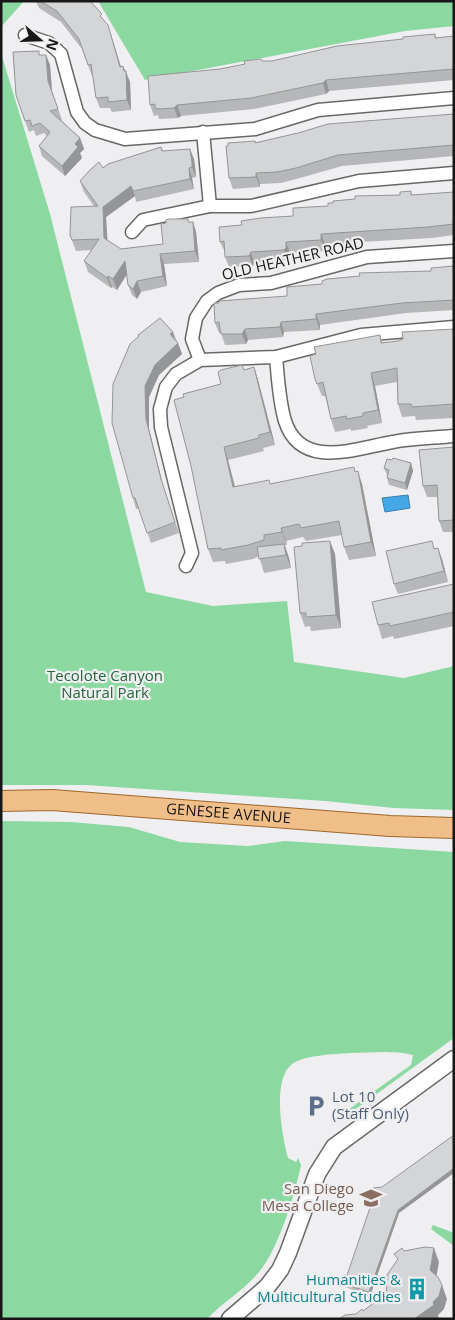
<svg xmlns="http://www.w3.org/2000/svg" width="455" height="1320" viewBox="0 0 455 1320" font-family="'Open Sans',sans-serif">
<rect width="100%" height="100%" fill="#efeff1"/>
<!-- green -->
<g fill="#8bd8a0">
<polygon points="1,1 24,1 1,27"/>
<polygon points="98,1 454,1 454,26 405,31 145,80"/>
<polygon points="1,53 50,214 146,592 213,606 287,601 294,662 404,678 454,666 454,810 394,808 325,801 86,785 1,785"/>
<path d="M1,821L71,822L129,827L180,842L248,846L285,841L454,852V1038L342,1119L338,1117L411,1065L413,1055C393,1050 371,1053 351,1053C336,1054 302,1055 291,1065C272,1081 282,1137 288,1158L296,1162L298,1158L301,1165C295,1194 278,1250 259,1272C244,1290 223,1302 207,1319H1Z"/>
<polygon points="433,1225 454,1233 454,1246 431,1229"/>
</g>
<!-- water -->
<polygon fill="#46a7e6" stroke="#387ca8" points="408,495 410,508 385,512 382,498"/>
<g fill="none" stroke-linecap="round" stroke-linejoin="round">
<!-- minor casing -->
<g stroke="#686869" stroke-width="15">
<g id="minor">
<polyline points="25,35 49,43 61,54 77,112 85,123 95,130 125,139 255,129 318,110 454,98"/>
<polyline points="203,132 210,206"/>
<polyline points="132,232 143,220 210,206 251,206 359,181 454,173"/>
<path d="M276,357C278,378 279,401 285,421C301,471 357,448 393,442C412,438 434,438 454,436"/>
<polyline points="200,360 192,339 196,318 207,301 218,293 239,285 271,283 367,257 454,251"/>
<polyline points="186,566 192,553 161,427 160,409 166,387 176,374 200,360 276,357 361,335 454,327"/>
</g>
</g>
<!-- tertiary casing -->
<g stroke="#686869" stroke-width="19">
<polyline id="tertiary" points="230,1319 267,1287 280,1270 288,1253 317,1174 334,1147 454,1059"/>
</g>
<!-- primary casing -->
<g stroke="#9e682d" stroke-width="22">
<g id="primary">
<path id="s1" d="M1,801L52,800L390,826L454,828"/>
</g>
</g>
<!-- minor -->
<use href="#minor" stroke="#fff" stroke-width="12"/>
<!-- tertiary -->
<use href="#tertiary" stroke="#fff" stroke-width="16"/>
<!-- primary -->
<use href="#primary" stroke="#f0be88" stroke-width="20"/>
</g>
<!-- wall -->
<g fill="#b6b7b8">
<polygon points="36,1 90,1 104,21 111,35 121,67 126,71 130,82 131,110 112,112 110,108 100,108 96,98 93,75 92,76 82,49 61,22 39,8"/>
<polygon points="435,34 436,38 454,36 454,80 329,91 326,94 254,109 181,116 178,118 159,119 158,115 154,116 150,105 220,69 262,61 272,61"/>
<polygon points="40,55 46,55 50,65 52,91 62,120 61,120 80,138 84,149 80,153 82,158 65,176 42,156 39,146 47,136 44,133 36,136 34,130 29,132 25,121"/>
<polygon points="454,114 454,156 342,166 300,178 281,183 260,184 260,187 233,189 229,178 255,141 256,143"/>
<polygon points="161,147 163,151 194,159 196,173 196,177 192,178 194,189 136,202 135,196 106,217 107,240 121,249 163,244 189,222 193,222 196,232 199,262 164,264 167,286 141,292 137,299 132,295 128,285 127,274 117,290 112,287 111,288 88,272 84,261 92,250 76,251 70,235 94,206 84,192 80,181 103,168"/>
<polygon points="411,191 412,195 454,192 454,235 432,238 325,244 325,251 290,253 290,258 287,260 254,263 253,266 229,267 225,257 225,252 220,242 242,225 293,216 328,206 400,195"/>
<polygon points="454,266 454,310 406,313 320,325 320,330 284,332 283,337 248,340 246,344 225,345 221,333 219,333 215,323 287,296 322,284 431,271"/>
<polygon points="454,329 454,418 416,420 415,416 402,417 398,404 397,382 375,386 382,423 367,426 368,428 351,431 351,429 335,432 331,419 325,396 322,396 315,379 316,354 380,335 383,343 398,341"/>
<polygon points="173,332 182,354 159,375 149,397 149,429 164,489 179,533 151,543 139,508 136,509 133,498 138,337 138,335"/>
<polygon points="242,365 244,370 254,367 258,380 275,445 263,448 264,451 228,460 235,486 270,484 355,472 362,484 376,556 349,560 344,547 342,535 306,541 303,537 286,541 287,545 285,545 289,558 291,568 264,573 259,556 253,559 226,564 225,561 213,562 208,549 184,397 221,384"/>
<polygon points="454,447 454,532 443,532 439,521 437,497 427,497 423,486"/>
<polygon points="392,460 411,463 413,471 407,490 389,485 387,478 387,475 384,468"/>
<polygon points="434,549 442,559 448,582 398,594 394,584"/>
<polygon points="335,554 341,628 311,631 310,626 305,627 300,613"/>
<polygon points="454,584 454,626 394,639 393,636 382,639 378,625"/>
<polygon points="399,1213 370,1296 345,1287 344,1284"/>
</g>
<!-- shaded-wall -->
<g fill="#949596">
<polygon points="108,25 111,35 124,77 120,67"/>
<polygon points="46,55 50,65 52,91 48,81"/>
<polygon points="123,66 130,82 131,110 127,100"/>
<polygon points="326,80 329,91 326,94 323,83"/>
<polygon points="177,105 181,116 178,118 174,108"/>
<polygon points="80,138 84,149 80,153 82,158 65,176 62,166 75,144"/>
<polygon points="190,149 194,159 196,177 192,167"/>
<polygon points="189,168 192,178 194,189 190,179"/>
<polygon points="256,173 260,184 260,187 256,177"/>
<polygon points="131,186 135,196 106,217 108,248 104,238 103,207"/>
<polygon points="193,222 196,232 199,262 195,251"/>
<polygon points="321,234 325,244 325,251 321,240"/>
<polygon points="286,242 290,253 290,258 287,260 284,250"/>
<polygon points="251,252 254,263 253,266 249,256"/>
<polygon points="160,254 164,264 167,286 163,276"/>
<polygon points="125,261 129,271 117,290 113,279"/>
<polygon points="108,276 112,287 111,288 107,278"/>
<polygon points="137,281 141,292 137,299 133,289"/>
<polygon points="316,314 320,325 320,330 316,319"/>
<polygon points="281,322 284,332 283,337 280,327"/>
<polygon points="245,329 248,340 246,344 242,334"/>
<polygon points="173,332 176,343 170,334"/>
<polygon points="178,343 182,354 159,375 149,397 149,429 164,489 179,533 161,479 146,419 145,386 155,365"/>
<polygon points="254,367 258,380 275,445 270,432"/>
<polygon points="371,373 375,386 382,423 378,410"/>
<polygon points="224,447 228,460 238,500 233,487"/>
<polygon points="411,463 413,471 407,490 405,483"/>
<polygon points="358,471 362,484 376,556 371,542"/>
<polygon points="281,528 286,541 287,545 282,532"/>
<polygon points="330,541 335,554 341,628 336,615"/>
<polygon points="284,544 289,558 291,568 286,555"/>
<polygon points="438,548 442,559 448,582 444,571"/>
<polygon points="454,1168 454,1173 399,1213 370,1296 369,1292 398,1210"/>
<polygon points="434,1248 439,1262 435,1284 430,1270"/>
<polygon points="442,1285 447,1299 444,1309 438,1315 439,1319 414,1319 433,1302"/>
</g>
<!-- building -->
<g fill="#d4d5d6" stroke="#949596">
<polygon points="40,1 90,1 102,14 100,16 108,25 120,67 123,66 124,71 126,71 127,100 108,102 108,97 96,98 91,64 88,65 79,39 57,11"/>
<polygon points="435,34 435,38 454,36 454,69 326,80 323,83 251,98 177,105 174,108 159,109 155,108 155,104 150,105 148,76 220,69 245,64 244,61 261,59 262,61 272,61 337,46 403,39 403,37"/>
<polygon points="39,51 39,55 46,55 48,81 58,109 50,111 80,138 75,144 78,147 62,166 39,146 50,132 40,123 32,126 30,120 25,121 16,95 13,52"/>
<polygon points="454,114 454,145 338,155 296,168 277,172 256,173 256,177 229,178 226,146 228,146 228,143 255,141 255,143 298,133 328,124"/>
<polygon points="161,147 162,151 190,149 192,163 192,167 189,168 190,179 133,191 131,186 103,207 104,238 121,249 163,244 161,224 166,223 166,220 169,219 188,219 188,222 193,222 195,251 160,254 163,276 137,281 133,289 128,285 125,261 113,279 108,276 107,278 84,261 99,239 72,240 70,235 71,207 98,206 80,181 90,170 99,162 103,168 108,164"/>
<polygon points="411,191 411,195 454,192 454,224 428,227 321,234 321,240 286,242 286,248 284,250 251,252 249,256 225,257 224,241 220,242 219,227 242,225 241,221 261,218 293,216 293,208 328,206 328,203 333,203 333,201 355,199 355,196 400,195 400,192"/>
<polygon points="454,266 454,300 402,303 316,314 316,319 281,322 280,327 245,329 242,334 221,334 219,322 215,323 214,303 219,303 219,301 287,296 287,287 322,284 322,281 327,279 360,276 359,273 431,271 431,268"/>
<polygon points="160,318 173,332 170,334 178,343 155,365 145,386 146,419 161,479 175,522 147,533 135,498 133,498 112,423 113,384 130,344 139,336 138,335"/>
<polygon points="454,329 454,404 412,407 411,404 398,404 397,368 371,373 378,410 363,413 363,416 347,419 346,416 331,419 323,382 317,384 315,379 310,356 316,354 314,347 380,335 381,343 398,341 403,339 402,332"/>
<polygon points="242,365 244,370 254,367 270,432 259,435 259,438 224,447 233,487 269,480 270,484 354,467 355,472 358,471 371,542 344,547 339,521 301,528 299,524 281,528 282,532 264,535 264,540 248,545 221,550 221,548 208,549 191,466 174,400 184,397 183,394 221,384 218,372 221,370"/>
<polygon points="454,447 454,520 439,521 437,485 423,486 419,450"/>
<polygon points="393,458 411,463 405,483 387,478 389,470 384,468 387,459 392,460"/>
<polygon points="330,541 336,615 306,617 306,613 300,613 294,547 302,546 302,543"/>
<polygon points="432,541 434,549 438,548 444,571 394,584 386,551"/>
<polygon points="284,544 286,555 259,559 257,547"/>
<polygon points="454,584 454,612 390,626 389,623 378,625 372,602"/>
<polygon points="454,1135 454,1168 398,1210 369,1292 344,1284 374,1196 373,1188 382,1187"/>
<polygon points="425,1247 434,1248 430,1270 438,1277 442,1285 439,1296 433,1302 434,1305 414,1319 339,1319 345,1315 356,1314 362,1309 363,1311 386,1294 387,1275 398,1259 394,1254 402,1248 404,1251"/>
</g>
<!-- icons -->
<defs>
<g id="parking-bare" transform="scale(1.725)"><path d="M-3.5-5.5H1a3.5 3.5 0 0 1 0 7H-1V5.5H-3.5ZM-1-3.4V-.6H.8a1.4 1.4 0 0 0 0-2.8Z" fill="#5c6f8a" stroke="#efeff1" stroke-width="2.5" paint-order="stroke"/></g>
<g id="university-bare" transform="scale(1.725)"><path d="M0-5L7-2L0 1L-7-2ZM-4 1L0 2.5L4 1V4Q0 6-4 4Z" fill="#8d6e63" stroke="#efeff1" stroke-width="2.5" paint-order="stroke"/></g>
<g id="building-bare" transform="scale(1.725)"><path d="M-4-6H4V6H1V3H-1V6H-4ZM-2.5-4.3h1.7v1.8h-1.7ZM.8-4.3h1.7v1.8H.8ZM-2.5-1h1.7V.8h-1.7ZM.8-1h1.7V.8H.8Z" fill="#0f9aa8" stroke="#efeff1" stroke-width="2.5" paint-order="stroke"/></g>
</defs>
<g fill-rule="evenodd">
<use href="#parking-bare" x="316" y="1106"/>
<use href="#university-bare" x="371" y="1198"/>
<use href="#building-bare" x="417" y="1289"/>
</g>
<g text-anchor="middle" stroke-width="4.5" stroke-linejoin="round" paint-order="stroke">
<!-- street labels -->
<g font-size="15" fill="#171718" stroke="#efeff1">
<text transform="translate(293 259) rotate(-13)" y="5">OLD HEATHER ROAD</text>
<text dy="5" stroke="none"><textPath href="#s1" startOffset="228">GENESEE AVENUE</textPath></text>
</g>
<!-- park labels -->
<g font-size="15" fill="#25663b" stroke="#efeff1">
<text x="105" y="681">Tecolote Canyon<tspan x="105" dy="17">Natural Park</tspan></text>
</g>
<!-- service labels -->
<g font-size="15" fill="#4e5e75" stroke="#efeff1" text-anchor="start">
<text x="332" y="1102">Lot 10<tspan x="332" dy="17">(Staff Only)</tspan></text>
</g>
<!-- education labels -->
<g font-size="15" fill="#785e54" stroke="#efeff1" text-anchor="end">
<text x="354" y="1194">San Diego<tspan x="354" dy="17">Mesa College</tspan></text>
</g>
<!-- culture labels -->
<g font-size="15" fill="#0d838f" stroke="#efeff1" text-anchor="end">
<text x="401" y="1285">Humanities &amp;<tspan x="401" dy="17">Multicultural Studies</tspan></text>
</g>
</g>
<!-- border -->
<rect width="455" height="1320" fill="none" stroke="#171718" stroke-width="5"/>
<!-- north arrow -->
<g transform="translate(40 40) rotate(110)" stroke="#efeff1" stroke-width="4" paint-order="stroke">
<path d="M0-4L9 19L0 12L-9 19Z" fill="#171718"/>
<text y="-8" font-size="14" font-weight="bold" text-anchor="middle" fill="#171718">N</text>
</g>
</svg>
